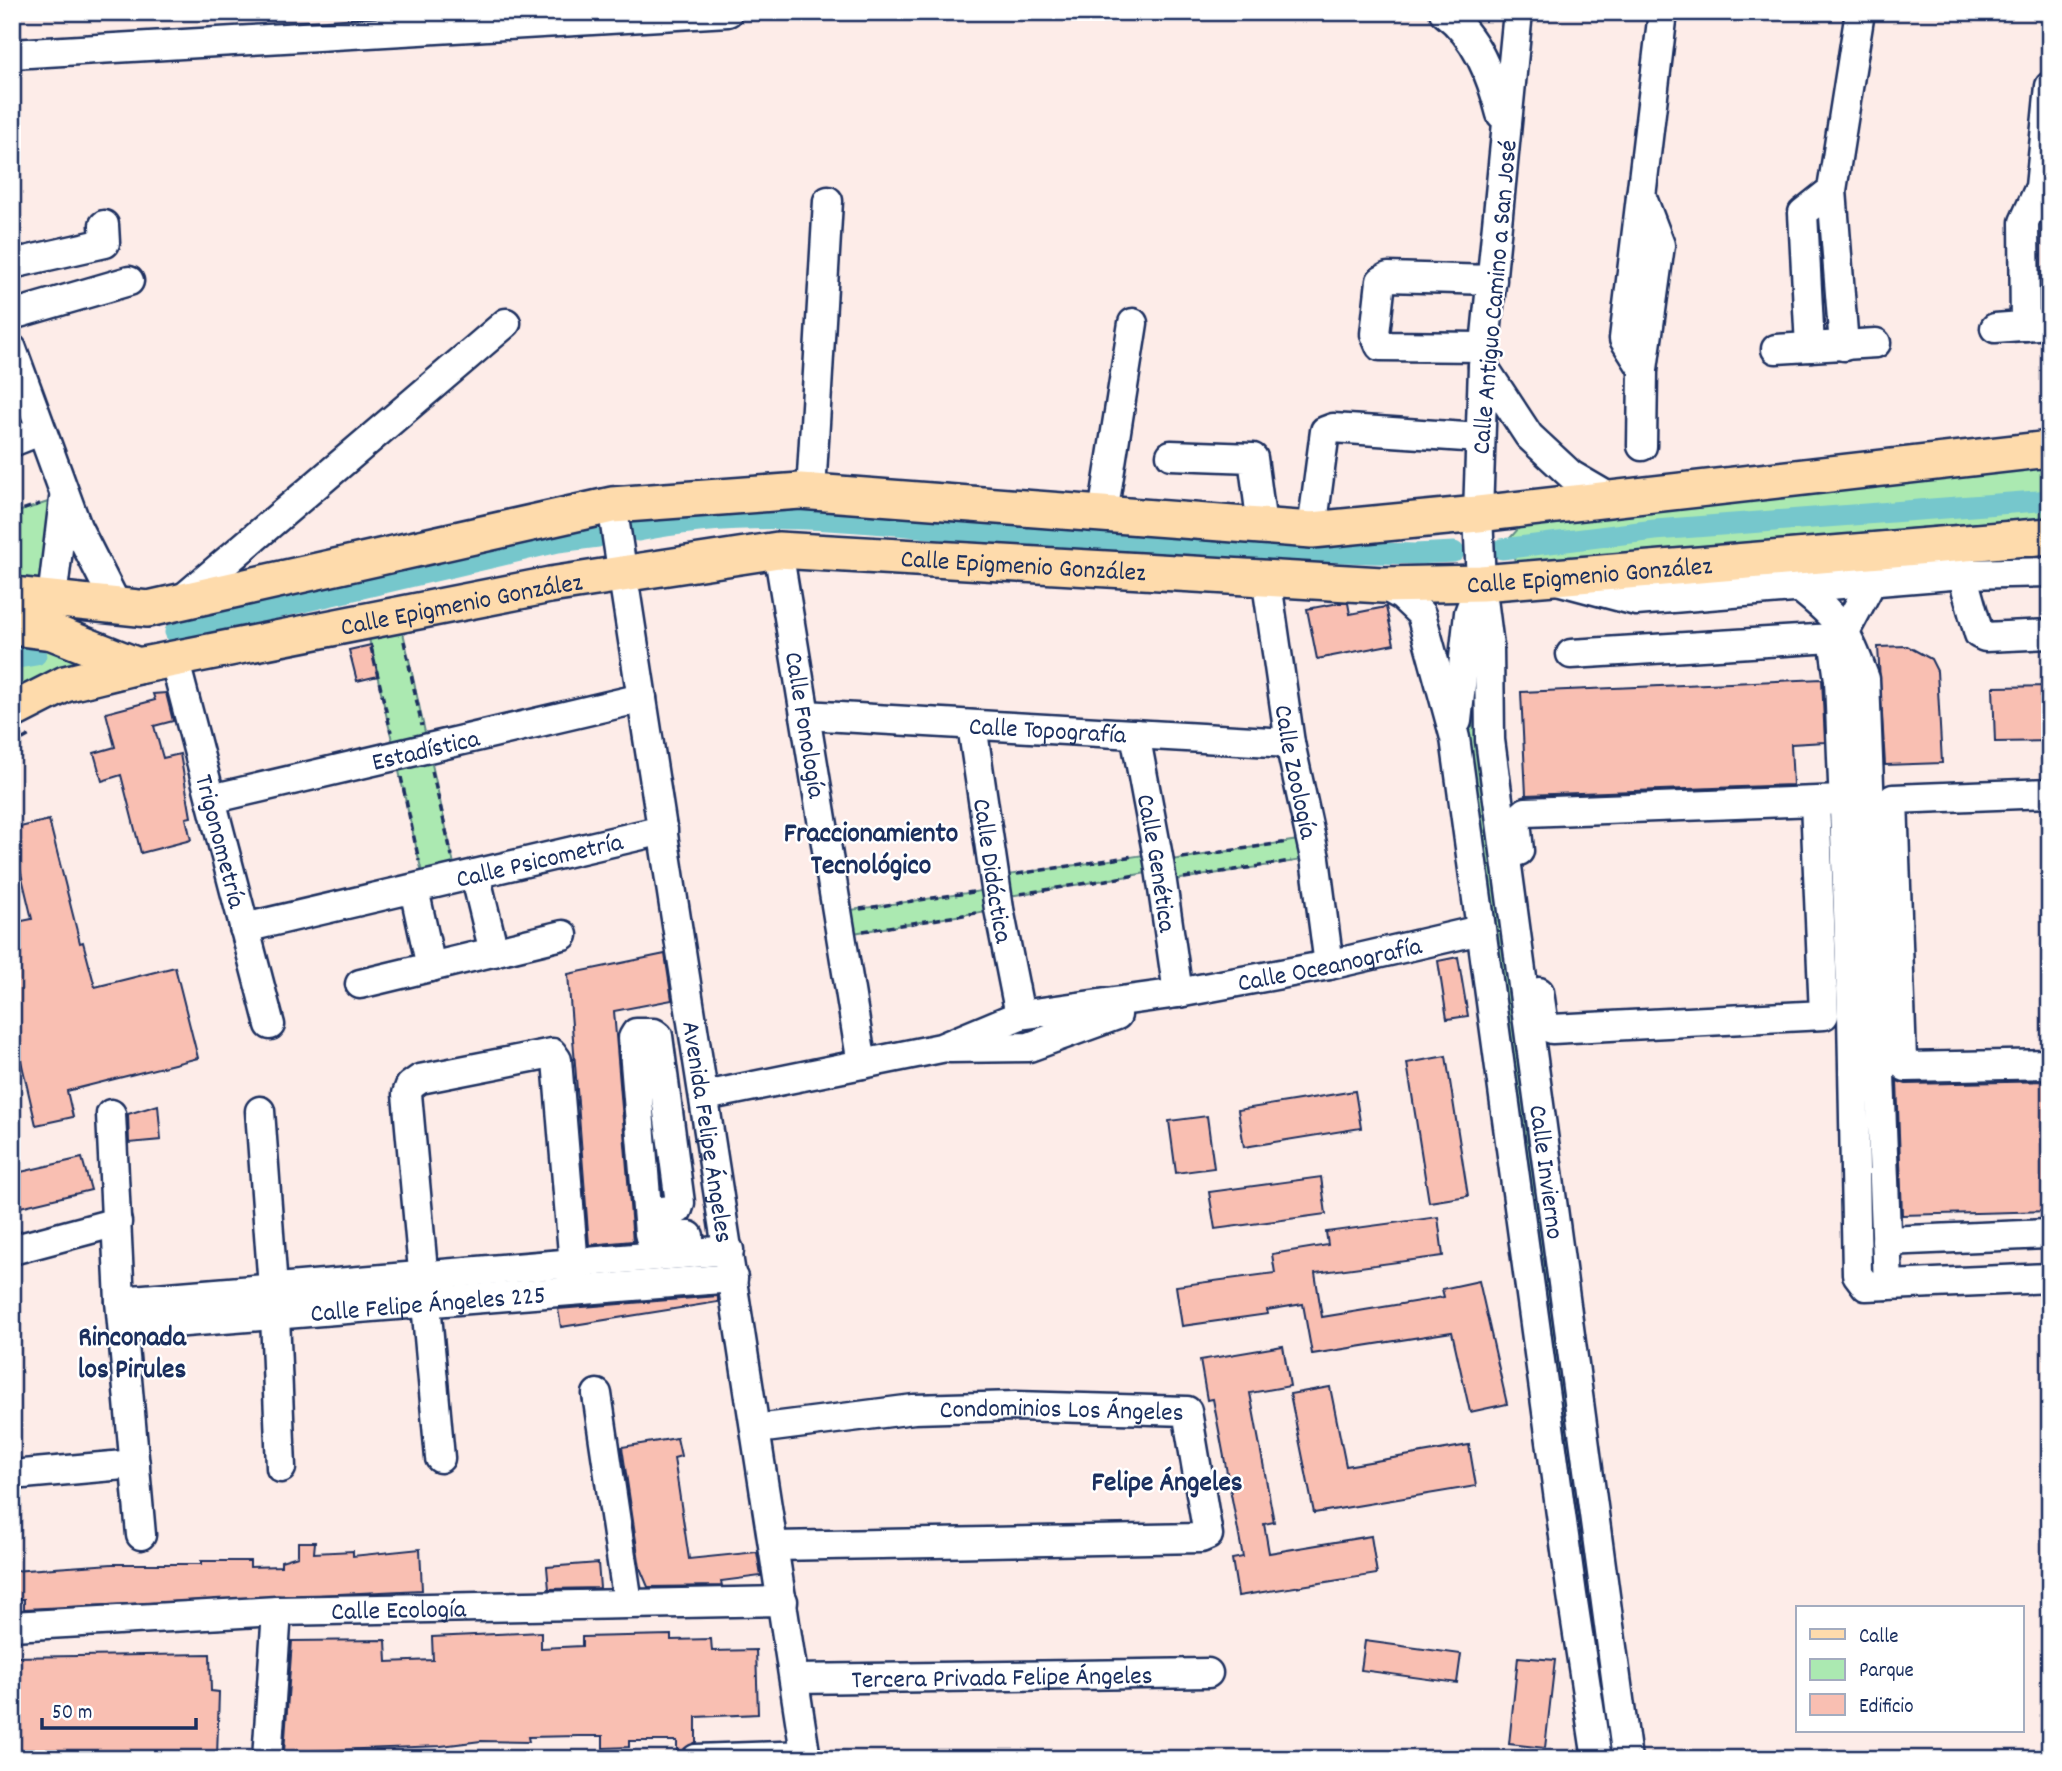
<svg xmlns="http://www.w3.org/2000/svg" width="2062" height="1771" viewBox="0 0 2062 1771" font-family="Dekko,sans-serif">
<rect width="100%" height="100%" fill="#fdece8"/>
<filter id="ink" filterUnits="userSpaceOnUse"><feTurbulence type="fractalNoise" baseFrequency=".0143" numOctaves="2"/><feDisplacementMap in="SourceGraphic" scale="14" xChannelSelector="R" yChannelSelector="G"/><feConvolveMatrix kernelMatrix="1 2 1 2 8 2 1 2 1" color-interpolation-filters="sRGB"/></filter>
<g filter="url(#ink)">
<!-- green -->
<g fill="#abe9b1" stroke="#638c88" stroke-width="2">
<polygon points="2050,466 2050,517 1515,562 1510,538 1519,528 1656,507"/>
<polygon points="48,502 47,580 12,576 12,514"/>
<polygon points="399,614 457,878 425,886 365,621"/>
<polygon points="12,637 102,662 12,697"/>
<polygon points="1481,647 1610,1693 1596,1696 1462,738"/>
<polygon points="1311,838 1315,858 1161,882 1159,871 997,898 999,909 841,935 837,912 995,889 994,877 1157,853 1159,862"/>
</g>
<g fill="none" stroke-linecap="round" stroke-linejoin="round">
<!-- canal -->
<g stroke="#76c7cc" stroke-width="21">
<path d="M638,531C787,500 951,535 1102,544C1206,551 1311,551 1415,554L1454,552"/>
<polyline points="1502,549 1655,530 2050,500"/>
<polyline points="175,632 558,542 598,537"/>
<polyline points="12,659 36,655"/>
</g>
</g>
<!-- building -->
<g fill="#f9bfb2" stroke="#1b2f5e" stroke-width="2">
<polygon points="1339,603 1348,603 1350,614 1386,607 1394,644 1317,659 1307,609"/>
<polygon points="371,645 378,676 357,681 349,650"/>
<polygon points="1907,646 1931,659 1937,671 1942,763 1885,765 1878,647"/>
<polygon points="1822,679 1825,742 1791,744 1793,785 1526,795 1521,692"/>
<polygon points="2050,686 2050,741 1995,742 1993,687"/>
<polygon points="166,693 173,721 154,726 163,758 180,754 191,817 186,818 191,840 141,853 121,775 102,781 94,753 115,747 106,713 155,700 153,694"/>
<polygon points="49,820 80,943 83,942 95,987 175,967 198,1058 67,1091 73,1117 36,1125 12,1022 12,923 32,919 18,861 12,862 12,829"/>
<polygon points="665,954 672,1000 614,1011 633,1241 589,1245 568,974"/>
<polygon points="1458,957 1468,1016 1447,1019 1438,961"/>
<polygon points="1446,1056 1468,1196 1429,1202 1407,1063"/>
<polygon points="1897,1081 1906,1084 2050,1081 2050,1211 1902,1215"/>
<polygon points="1355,1091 1361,1128 1244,1147 1238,1110"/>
<polygon points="158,1105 161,1140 129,1143 128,1114"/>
<polygon points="1207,1116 1214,1168 1176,1173 1169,1121"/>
<polygon points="82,1158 91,1190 12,1209 12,1174"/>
<polygon points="1321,1177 1326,1214 1215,1229 1209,1192"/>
<polygon points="1438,1217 1443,1256 1315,1273 1322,1317 1444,1297 1442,1289 1479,1281 1507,1404 1470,1412 1452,1332 1312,1354 1303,1304 1267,1310 1268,1314 1182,1326 1176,1286 1275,1273 1272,1254 1328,1245 1326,1232"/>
<polygon points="718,1296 718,1302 561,1327 558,1309"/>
<polygon points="1283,1346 1290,1386 1250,1393 1274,1522 1264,1524 1269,1553 1371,1536 1377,1574 1238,1596 1232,1559 1243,1557 1213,1399 1207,1400 1200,1360"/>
<polygon points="1330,1387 1346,1466 1469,1445 1476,1486 1314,1513 1290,1394"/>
<polygon points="677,1438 681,1456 674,1458 689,1559 757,1552 761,1576 721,1581 722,1586 648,1587 640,1568 622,1447"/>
<polygon points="298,1542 315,1542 314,1553 353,1551 353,1556 420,1549 422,1590 24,1609 24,1599 12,1599 12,1571 112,1564 201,1564 201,1561 250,1561 250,1567 281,1566 281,1561 298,1556"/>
<polygon points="598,1563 600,1588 549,1589 547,1567"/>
<polygon points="541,1632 541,1648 582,1646 582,1637 671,1635 671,1640 711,1639 712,1651 756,1650 758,1714 696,1717 696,1742 682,1751 677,1751 677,1741 629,1741 629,1747 603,1748 603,1736 579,1736 528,1737 529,1742 481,1741 441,1746 284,1752 292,1641 386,1640 387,1662 433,1660 432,1637"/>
<polygon points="1365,1641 1461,1654 1457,1683 1361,1670"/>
<polygon points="210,1654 211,1691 219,1692 217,1757 113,1755 12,1758 12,1657"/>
<polygon points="1518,1657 1555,1660 1545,1748 1509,1744"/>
</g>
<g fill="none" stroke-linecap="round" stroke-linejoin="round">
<!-- minor casing -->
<g stroke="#1b2f5e" stroke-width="33">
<g id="minor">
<path d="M1444,12C1477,37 1491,75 1501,114"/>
<path id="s1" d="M1518,12L1483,366L1478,514L1481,583L1489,646L1490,740L1627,1759"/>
<polyline points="12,54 728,12"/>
<polyline points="1641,195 1660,245 1643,369 1642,446"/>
<polyline points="12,264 105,243 104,225"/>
<polyline points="12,315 129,281"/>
<polyline points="2025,326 2024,222 2040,187 2050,86"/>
<polyline points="1995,328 2050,324"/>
<polyline points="1844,346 1832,190 1860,12"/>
<polyline points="1485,347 1380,346 1375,334 1381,281 1388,277 1492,280"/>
<polyline points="1810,347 1803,213 1832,190"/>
<polyline points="12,349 77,527 117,606"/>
<polyline points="1776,349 1876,343"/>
<polyline points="1483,366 1529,436 1571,475 1612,499"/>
<polyline points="1643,369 1624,339 1663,12"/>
<polyline points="12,442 40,431"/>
<polyline points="1171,455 1253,458 1262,526"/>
<polyline points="811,492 828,201"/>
<path id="s2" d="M612,505L806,1759"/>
<polyline points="1103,514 1133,323"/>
<polyline points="1312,530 1325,431 1333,428 1480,438"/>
<path id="s3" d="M778,550L862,1064"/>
<polyline points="1957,556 1979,634 1985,637 2050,634"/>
<path id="s4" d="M1266,576L1290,743L1315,858L1329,965"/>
<polyline points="1557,580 1636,601 1963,574 2050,572"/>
<polyline points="1382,585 1402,596 1421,614 1455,738 1572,1595 1597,1759"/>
<path d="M1800,588C1842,621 1846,630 1865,679L1888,1285"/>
<polyline points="52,599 64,499"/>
<polyline points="179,602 506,323"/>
<polyline points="1833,638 1839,680 1852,1014 1857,1274 1866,1286 2050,1278"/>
<polyline points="1571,654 1833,638 1846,630 1871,583"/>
<path id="s5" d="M174,658L270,1025"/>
<path id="s6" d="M805,715L1290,743"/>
<polyline points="1457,721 1469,613 1478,589"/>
<path id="s7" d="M972,725L999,909L1020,1015"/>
<path id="s8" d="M1135,734L1159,862L1178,993"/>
<polyline points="2050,793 1893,799 1902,1060 1906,1067 2050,1064"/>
<path id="s9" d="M211,799L642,698"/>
<polyline points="1519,851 1516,821 1526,812 1843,800"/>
<polyline points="475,874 494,952"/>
<polyline points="414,889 431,967"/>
<path id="s10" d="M244,928L663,830"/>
<polyline points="360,984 563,935"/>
<polyline points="1539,992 1544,1026 1552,1029 1824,1015 1815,802"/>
<polyline points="950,1048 1029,1047 1117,1015"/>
<path id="s11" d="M705,1096L941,1048L1020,1015L1178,993L1329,965L1480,930"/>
<polyline points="260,1111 275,1315 281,1468"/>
<polyline points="111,1114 120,1301 141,1535"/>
<polyline points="648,1213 678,1209 680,1203 658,1036 654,1033 636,1033 633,1038 649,1233 650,1237 689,1236"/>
<polyline points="1886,1241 2046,1234"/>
<polyline points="12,1250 117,1222"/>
<polyline points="120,1301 729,1250"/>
<path id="s12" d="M123,1327L733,1278"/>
<polyline points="597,1394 628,1603"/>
<path id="s13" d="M757,1429L914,1409L1016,1406L1187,1411L1208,1535L1201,1538L775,1546"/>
<polyline points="440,1458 407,1094 410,1086 420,1079 552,1053 557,1060 576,1290"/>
<polyline points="12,1475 135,1464"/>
<path id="s14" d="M12,1626L277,1611L783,1601"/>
<path id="s15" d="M796,1679L1208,1673"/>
<polyline points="267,1759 277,1611"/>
<polyline points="696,1759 806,1755"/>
</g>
</g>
<!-- major casing -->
<g stroke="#1b2f5e" stroke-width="40">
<g id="major">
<polyline points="12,595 148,609 612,505 800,491 1312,530 1478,514 2050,449"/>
<polyline points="12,627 52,632 138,666"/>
<path id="s16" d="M12,711L65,684L138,666L550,585L778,550L1382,585L1481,583L2050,536"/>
</g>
</g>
<!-- path -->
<g stroke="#1b2f5e" stroke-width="3.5" stroke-dasharray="7 5" stroke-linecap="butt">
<polyline points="12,513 40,504"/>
<polyline points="404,641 422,726"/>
<polyline points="371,647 391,732"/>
<polyline points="12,745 30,735"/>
<polyline points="432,771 452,856"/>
<polyline points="401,777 419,861"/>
<polyline points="1182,858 1288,842"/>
<polyline points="1017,874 1134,856"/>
<polyline points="1184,878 1291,861"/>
<polyline points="1020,894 1137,875"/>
<polyline points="860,909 973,892"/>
<polyline points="863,931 976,913"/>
</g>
<!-- minor -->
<use href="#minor" stroke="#fff" stroke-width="28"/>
<!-- major -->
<use href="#major" stroke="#fedbac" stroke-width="35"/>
</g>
</g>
<g text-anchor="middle" stroke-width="5" stroke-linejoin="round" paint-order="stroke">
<!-- street labels -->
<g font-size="26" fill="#1b2f5e" stroke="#fff">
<text transform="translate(1493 297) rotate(-85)" y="9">Calle Antiguo Camino a San José</text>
<text dy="9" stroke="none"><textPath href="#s16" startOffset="1031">Calle Epigmenio González</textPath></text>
<text dy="9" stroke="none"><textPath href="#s16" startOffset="1598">Calle Epigmenio González</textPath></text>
<text dy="9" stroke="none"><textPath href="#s16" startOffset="464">Calle Epigmenio González</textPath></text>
<text dy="9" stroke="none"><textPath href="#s3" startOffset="177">Calle Fonología</textPath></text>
<text dy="9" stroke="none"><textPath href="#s6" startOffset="243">Calle Topografía</textPath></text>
<text dy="9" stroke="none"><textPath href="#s9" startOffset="220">Estadística</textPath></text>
<text dy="9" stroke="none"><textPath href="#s4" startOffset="198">Calle Zoología</textPath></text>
<text dy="9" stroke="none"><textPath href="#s5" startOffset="189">Trigonometría</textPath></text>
<text dy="9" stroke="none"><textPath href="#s10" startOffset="303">Calle Psicometría</textPath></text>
<text dy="9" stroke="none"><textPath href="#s8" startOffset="131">Calle Genética</textPath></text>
<text dy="9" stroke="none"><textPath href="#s7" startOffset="147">Calle Didáctica</textPath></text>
<text dy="9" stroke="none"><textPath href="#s11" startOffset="640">Calle Oceanografía</textPath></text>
<text dy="9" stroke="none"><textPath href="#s2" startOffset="634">Avenida Felipe Ángeles</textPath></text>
<text dy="9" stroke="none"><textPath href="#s1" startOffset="1166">Calle Invierno</textPath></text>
<text dy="9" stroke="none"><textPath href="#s12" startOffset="306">Calle Felipe Ángeles 225</textPath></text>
<text dy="9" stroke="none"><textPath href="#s13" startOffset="306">Condominios Los Ángeles</textPath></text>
<text dy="9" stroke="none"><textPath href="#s14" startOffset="387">Calle Ecología</textPath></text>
<text dy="9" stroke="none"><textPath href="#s15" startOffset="206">Tercera Privada Felipe Ángeles</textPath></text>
</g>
<!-- neighbourhood labels -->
<g font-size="28" font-weight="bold" fill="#1b2f5e" stroke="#fff">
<text x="871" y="841">Fraccionamiento<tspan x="871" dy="32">Tecnológico</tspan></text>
<text x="132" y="1345">Rinconada<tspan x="132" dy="32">los Pirules</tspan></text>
<text x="1167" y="1490">Felipe Ángeles</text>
</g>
</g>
<!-- margin -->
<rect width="2062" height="1771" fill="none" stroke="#fff" stroke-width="42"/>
<rect x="21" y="21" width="2020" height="1729" fill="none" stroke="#1b2f5e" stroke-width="2.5" filter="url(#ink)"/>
<!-- legend -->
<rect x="1796" y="1606" width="228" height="126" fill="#ffffff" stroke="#a4acbf" stroke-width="2"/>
<rect x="1810" y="1629" width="35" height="10" fill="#fedbac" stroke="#a4acbf" stroke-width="2"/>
<text x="1859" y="1642" font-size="21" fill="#1b2f5e">Calle</text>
<rect x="1810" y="1659" width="35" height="21" fill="#abe9b1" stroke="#a4acbf" stroke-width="2"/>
<text x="1859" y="1676" font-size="21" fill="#1b2f5e">Parque</text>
<rect x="1810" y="1694" width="35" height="21" fill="#f9bfb2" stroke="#a4acbf" stroke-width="2"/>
<text x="1859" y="1712" font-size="21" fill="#1b2f5e">Edificio</text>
<!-- scale -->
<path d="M42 1718v10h154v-10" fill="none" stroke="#1b2f5e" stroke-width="3.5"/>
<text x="52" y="1718" font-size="21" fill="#1b2f5e" stroke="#ffffff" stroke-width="5" paint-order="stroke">50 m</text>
</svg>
